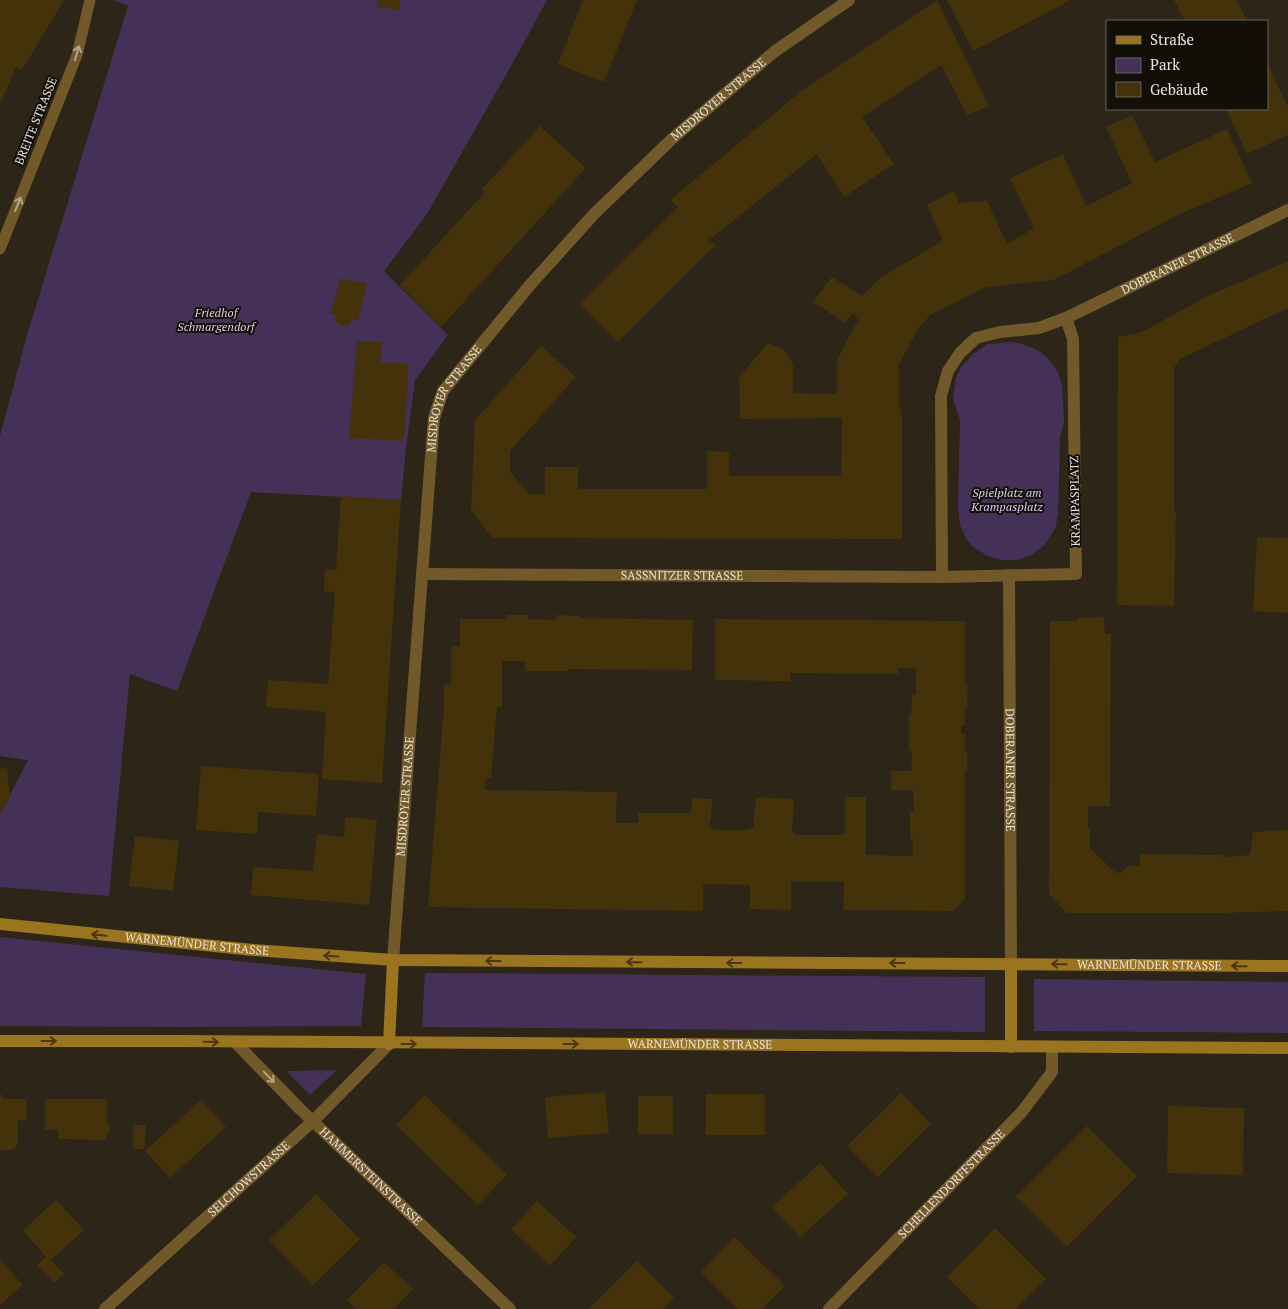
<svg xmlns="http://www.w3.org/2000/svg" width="1288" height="1309" viewBox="0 0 1288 1309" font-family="'PT Serif',serif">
<rect width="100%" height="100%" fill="#2c2518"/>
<!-- green -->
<g fill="#453158">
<polygon points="113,0 547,0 511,66 427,214 384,271 448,335 415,380 406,448 401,500 251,492 177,691 130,674 109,896 0,887 0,815 28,760 0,756 0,436 27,335 128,6"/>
<path d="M1008,342C1035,344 1055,357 1062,384L1064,422L1060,438L1058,515L1055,529L1045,544L1041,548L1031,555L1018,560H1002L988,556L973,547L966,538L960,525L958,507L960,420L953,398L954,391L956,378L961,367L973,354L988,344Z"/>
<polygon points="0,937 366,974 361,1026 182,1027 0,1026"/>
<polygon points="425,973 985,977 985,1032 422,1027"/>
<polygon points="1034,979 1288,982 1288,1033 1034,1031"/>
<polygon points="337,1070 310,1095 286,1071"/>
</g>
<!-- building -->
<g fill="#44320b">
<polygon points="0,0 64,0 22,70 16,67 0,104"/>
<polygon points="378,0 400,0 399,10 377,7"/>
<polygon points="583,0 637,0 604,82 558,64"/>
<polygon points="937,0 989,106 967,115 941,65 862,117 894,164 844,197 817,154 709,240 715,245 618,342 580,304 678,207 670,200 804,89"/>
<polygon points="947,0 1070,0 1047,13 973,51"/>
<polygon points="1174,0 1237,0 1247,21 1185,21"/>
<polygon points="1267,63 1288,107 1288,135 1247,154 1226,109 1267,109"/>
<polygon points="1132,115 1155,162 1227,129 1252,183 1180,214 1054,280 986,287 930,315 917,331 899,364 899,403 902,418 902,539 492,538 471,510 475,420 541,346 576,377 510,451 510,471 529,494 545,494 545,467 578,467 578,489 707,489 707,451 729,452 729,476 841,476 842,418 740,419 739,377 768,343 784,350 793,364 793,393 837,394 837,360 858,320 853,313 845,323 813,302 832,277 862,296 881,277 943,241 927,205 954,191 959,203 987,201 1007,244 1034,228 1010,178 1063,154 1086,206 1132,183 1106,127"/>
<polygon points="540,126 586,168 441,327 400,285 485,192 482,189"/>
<polygon points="1288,261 1288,308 1180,359 1174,368 1174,512 1176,511 1174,606 1117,605 1118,337 1142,332 1208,296"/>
<polygon points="340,278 367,284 358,321 352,319 350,325 341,326 334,321 336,315 331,314"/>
<polygon points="357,341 382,342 380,362 409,364 404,441 349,438"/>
<polygon points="341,496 401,500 382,783 322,779 326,712 266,707 268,680 328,684 335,592 324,591 325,569 336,570"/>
<polygon points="1257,537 1288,538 1288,613 1253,611"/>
<polygon points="507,615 528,615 528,619 556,620 556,615 580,616 581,618 693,620 692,670 567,669 568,671 525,671 525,661 502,661 502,707 497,707 491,778 486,778 485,790 617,792 616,823 638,823 638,813 691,813 692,798 712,799 711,820 709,824 714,830 747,830 753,828 756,797 794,799 792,831 795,835 842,835 845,832 845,797 866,797 866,855 913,856 913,839 910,839 910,811 914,811 913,790 891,790 891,771 911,771 912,751 909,751 909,715 911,715 912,695 916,695 916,668 898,668 898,674 790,673 790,681 715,680 715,619 965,621 965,685 968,685 967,708 965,707 965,725 961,725 961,734 965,734 965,752 967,752 967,771 965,771 965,899 954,911 843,910 844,882 791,882 791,910 750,909 750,885 703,884 703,911 428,907 444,706 444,684 451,684 451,646 460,646 460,619 507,619"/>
<polygon points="1104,617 1105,634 1111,634 1110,806 1088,806 1088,828 1090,828 1090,848 1116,873 1122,872 1128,866 1140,865 1140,854 1222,855 1222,857 1250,855 1253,832 1288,830 1288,911 1221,913 1067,913 1049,894 1050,621 1078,621 1077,618"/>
<polygon points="201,766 319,774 316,816 258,812 257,834 196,830"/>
<polygon points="0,768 7,769 10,796 0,815"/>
<polygon points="345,817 377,820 369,905 251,895 253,867 313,871 317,834 344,837"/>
<polygon points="135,836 179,841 173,891 129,886"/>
<polygon points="605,1092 609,1133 548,1138 545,1097"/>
<polygon points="901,1093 931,1124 878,1177 847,1146"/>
<rect x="706" y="1094" width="59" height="41"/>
<polygon points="0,1095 3,1095 3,1099 26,1099 27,1121 18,1120 18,1143 15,1148 12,1150 0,1150"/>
<polygon points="425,1095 507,1175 478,1205 396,1125"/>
<rect x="638" y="1096" width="35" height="38"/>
<polygon points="45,1099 107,1099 107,1122 109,1125 109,1133 106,1136 106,1140 58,1139 58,1130 45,1130"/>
<polygon points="201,1100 226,1127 170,1178 145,1151"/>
<polygon points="1168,1106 1244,1108 1243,1175 1167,1173"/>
<polygon points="133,1125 146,1125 144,1149 133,1149"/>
<polygon points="1087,1126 1137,1176 1067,1247 1016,1197"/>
<polygon points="820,1163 848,1194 800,1237 772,1207"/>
<polygon points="316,1194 360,1239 313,1285 269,1240"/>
<polygon points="56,1200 84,1230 51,1260 64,1274 54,1283 37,1265 46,1257 23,1230"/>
<polygon points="537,1201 576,1237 550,1266 511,1229"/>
<polygon points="995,1228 1046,1279 1016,1309 979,1309 947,1277"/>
<polygon points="735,1237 785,1286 762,1309 738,1309 701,1272"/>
<polygon points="0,1260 23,1285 0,1305"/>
<polygon points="637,1261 674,1298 663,1309 589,1309"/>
<polygon points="384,1262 413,1289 394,1309 356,1309 347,1300"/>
</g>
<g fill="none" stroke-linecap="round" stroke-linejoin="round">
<!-- lane -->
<polyline stroke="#71592a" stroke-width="11" points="0,249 77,55 90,0"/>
<!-- street -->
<g stroke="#71592a" stroke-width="12">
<polygon points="1066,318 1073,339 1076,574 942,577 941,396 948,371 960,353 976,338 1000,332 1039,328"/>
<path id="s1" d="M1066,318L1288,210"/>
<path id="s2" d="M422,574L942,577"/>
<path id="s3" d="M1009,575L1011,964"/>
<path id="s4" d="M393,960L430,469L434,418L443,391L530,285L594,214L673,138L774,52L849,0"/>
<path id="s5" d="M235,1042L300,1109L510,1309"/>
<path id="s6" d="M105,1309L313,1121L389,1044"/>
<path id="s7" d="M829,1309L1021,1113L1052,1072V1047"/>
</g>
<!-- secondary -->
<g stroke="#9b7420" stroke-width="12">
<path id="s8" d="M0,924L253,950L393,960L1288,966"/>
<polyline points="1011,964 1011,1047"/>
<path id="s9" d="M0,1041H181L1288,1048"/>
<polyline points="389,1044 393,960"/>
</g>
</g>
<!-- one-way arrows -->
<defs><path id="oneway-shaft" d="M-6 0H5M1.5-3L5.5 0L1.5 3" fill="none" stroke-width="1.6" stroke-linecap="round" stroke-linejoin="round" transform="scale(1.25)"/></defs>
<g stroke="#b2a58b">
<use href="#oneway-shaft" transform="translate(77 53) rotate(-74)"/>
<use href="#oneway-shaft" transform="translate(18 204) rotate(-68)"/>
<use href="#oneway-shaft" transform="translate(269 1077) rotate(46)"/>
</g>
<g stroke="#493712">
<use href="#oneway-shaft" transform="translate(99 935) rotate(-174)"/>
<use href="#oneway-shaft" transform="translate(331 956) rotate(-176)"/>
<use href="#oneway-shaft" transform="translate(493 961) rotate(-180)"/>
<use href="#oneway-shaft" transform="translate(634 962) rotate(-179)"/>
<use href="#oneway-shaft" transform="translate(734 963) rotate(-180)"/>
<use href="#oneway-shaft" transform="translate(897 963) rotate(-180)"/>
<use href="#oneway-shaft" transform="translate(1059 964) rotate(-179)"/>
<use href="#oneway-shaft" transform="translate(1239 966) rotate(-179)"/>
<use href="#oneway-shaft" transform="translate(49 1041)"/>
<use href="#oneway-shaft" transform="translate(211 1042) rotate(1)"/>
<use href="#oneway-shaft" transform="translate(409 1044)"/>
<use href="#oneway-shaft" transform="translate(571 1044)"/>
</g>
<g text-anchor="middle" stroke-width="4" stroke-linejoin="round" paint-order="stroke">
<!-- street labels -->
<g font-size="12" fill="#e7e3db" stroke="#120f09">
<text dy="4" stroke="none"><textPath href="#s4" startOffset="974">MISDROYER STRASSE</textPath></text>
<text transform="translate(36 121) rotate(-68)" y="4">BREITE STRASSE</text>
<text dy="4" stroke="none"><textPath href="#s1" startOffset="124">DOBERANER STRASSE</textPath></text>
<text dy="4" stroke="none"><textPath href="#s4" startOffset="569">MISDROYER STRASSE</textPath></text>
<text transform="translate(1075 501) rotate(-91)" y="4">KRAMPASPLATZ</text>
<text dy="4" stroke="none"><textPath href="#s2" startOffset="260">SASSNITZER STRASSE</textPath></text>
<text dy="4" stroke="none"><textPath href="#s3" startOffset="195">DOBERANER STRASSE</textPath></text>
<text dy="4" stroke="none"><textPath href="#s4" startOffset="164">MISDROYER STRASSE</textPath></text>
<text dy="4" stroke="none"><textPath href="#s8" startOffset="198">WARNEMÜNDER STRASSE</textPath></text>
<text dy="4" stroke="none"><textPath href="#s8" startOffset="1151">WARNEMÜNDER STRASSE</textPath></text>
<text dy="4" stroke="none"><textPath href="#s9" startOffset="700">WARNEMÜNDER STRASSE</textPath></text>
<text dy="4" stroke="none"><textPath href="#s5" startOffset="191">HAMMERSTEINSTRASSE</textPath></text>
<text dy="4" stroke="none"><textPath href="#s6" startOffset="194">SELCHOWSTRASSE</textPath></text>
<text dy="4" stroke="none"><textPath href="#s7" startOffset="175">SCHELLENDORFFSTRASSE</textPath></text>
</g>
<!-- park labels -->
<g font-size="12" font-style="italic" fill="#dfcff2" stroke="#120f09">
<text x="216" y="317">Friedhof<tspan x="216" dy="14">Schmargendorf</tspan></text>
<text x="1007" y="497">Spielplatz am<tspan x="1007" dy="14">Krampasplatz</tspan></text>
</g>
</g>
<!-- legend -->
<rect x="1106" y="20" width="162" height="90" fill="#120f09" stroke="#67645d"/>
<rect x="1116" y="36" width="25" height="8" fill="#9b7420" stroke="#67645d"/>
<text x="1150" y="45" font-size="15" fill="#e7e3db">Straße</text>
<rect x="1116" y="58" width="25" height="15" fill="#453158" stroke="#67645d"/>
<text x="1150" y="70" font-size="15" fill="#e7e3db">Park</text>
<rect x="1116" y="82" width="25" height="15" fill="#44320b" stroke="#67645d"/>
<text x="1150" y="95" font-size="15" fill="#e7e3db">Gebäude</text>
</svg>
